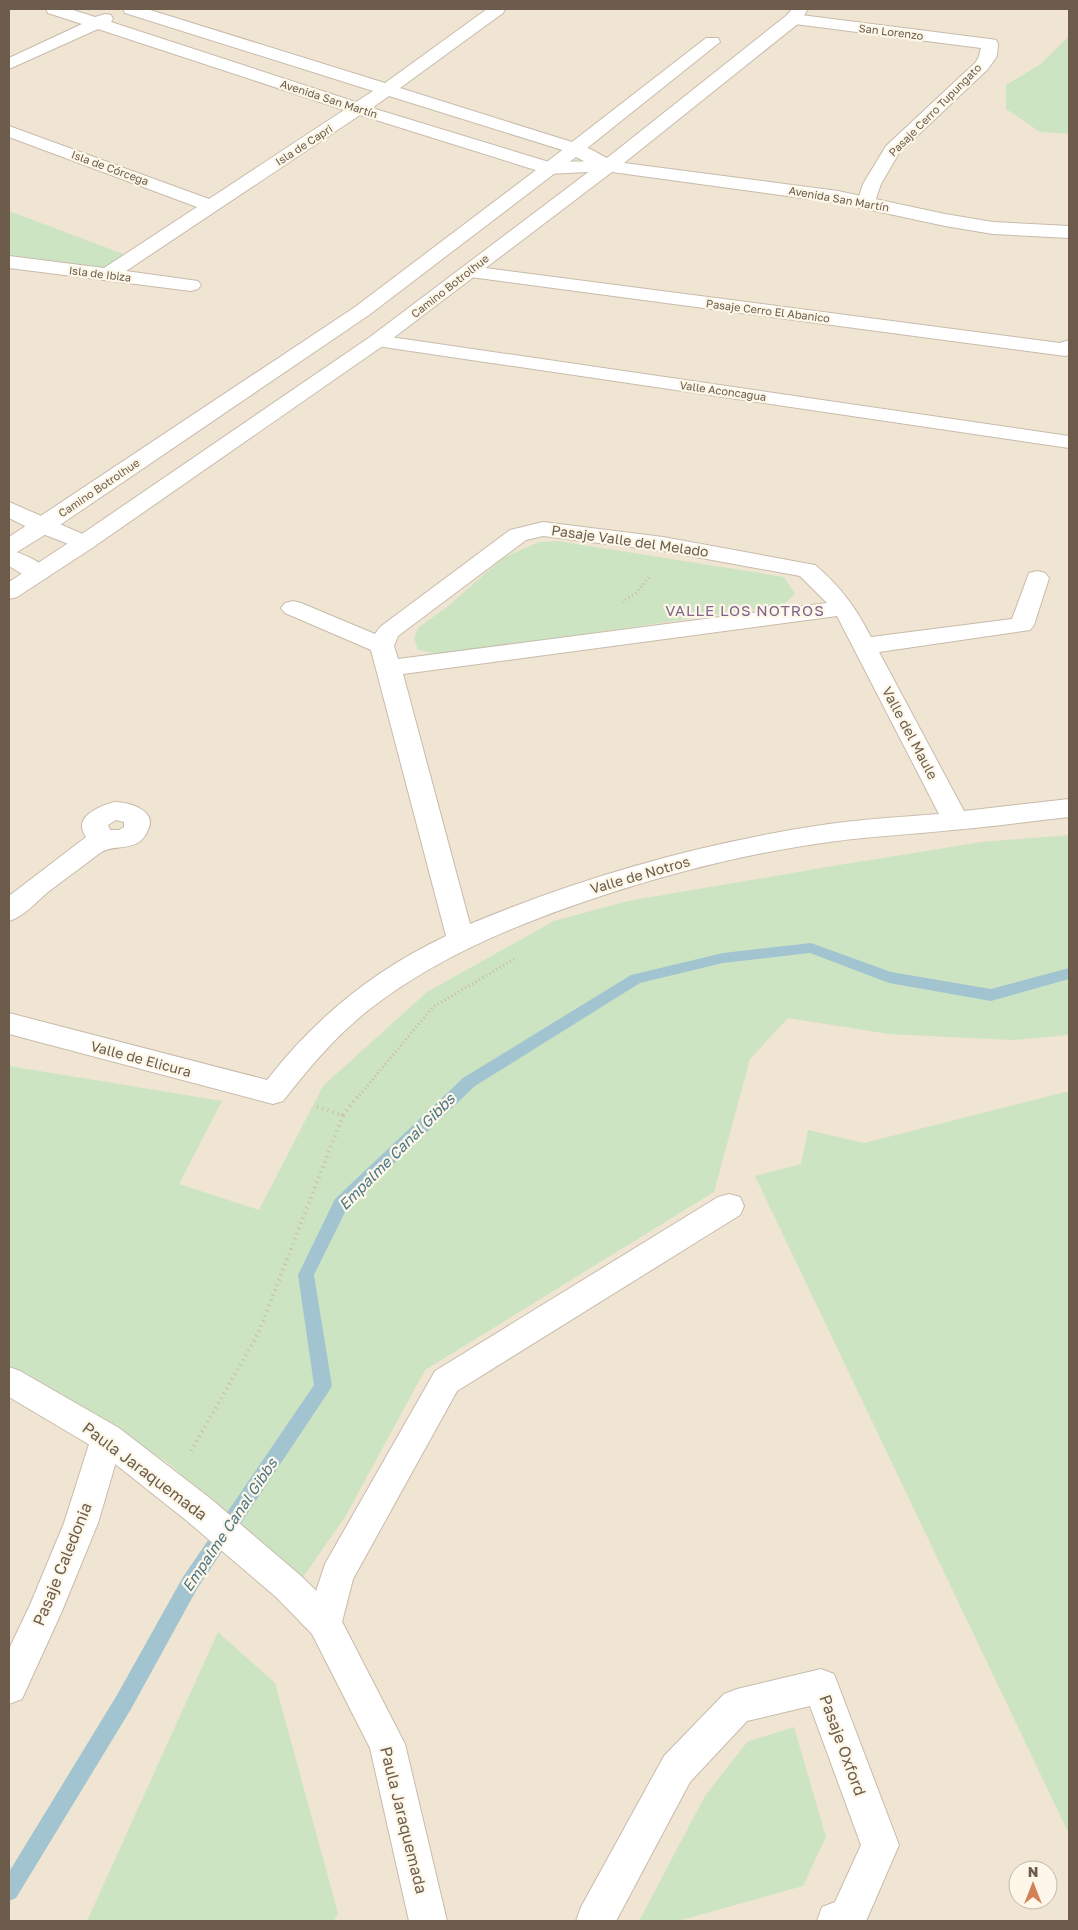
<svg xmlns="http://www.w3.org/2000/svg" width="1078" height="1930" viewBox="0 0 1078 1930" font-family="'Golos Text',sans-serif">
<rect width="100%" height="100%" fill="#f9f3e3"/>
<!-- residential -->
<path fill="#efe5d2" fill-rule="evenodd" d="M9,9H1069V1921H9ZM1018,1870H1048V1900H1018Z"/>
<!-- green -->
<g fill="#cde4c3">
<polygon points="1069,36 1069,134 1040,132 1006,109 1006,85 1041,64"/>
<polygon points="9,211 131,257 106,273 9,261"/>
<polygon points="558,541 784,577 795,594 783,605 443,655 418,650 414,638 419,627 447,607 503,558 539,542"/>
<polygon points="1069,835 1069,1035 1012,1040 888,1034 788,1018 750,1059 714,1192 425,1370 345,1517 301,1580 167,1462 48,1387 9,1368 9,1066 222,1101 179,1184 259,1210 323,1086 427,992 554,921 628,901 839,865 982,842"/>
<polygon points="1069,1091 1069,1834 755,1176 801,1164 808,1130 864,1143"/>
<polygon points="218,1632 275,1683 338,1913 334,1921 87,1921"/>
<polygon points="794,1727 826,1837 803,1886 678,1921 639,1921 705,1796 747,1742"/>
</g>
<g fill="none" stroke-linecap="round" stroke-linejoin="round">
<!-- stream -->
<polygon fill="#a2c4d0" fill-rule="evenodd" points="811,943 891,972 991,989 1069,968 1069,979 991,1001 889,983 810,953 723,963 640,983 475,1086 347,1208 314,1275 332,1386 329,1391 197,1589 131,1709 16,1898 9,1901 9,1872 117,1695 183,1577 314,1385 298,1275 335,1199 463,1078 631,975 723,953"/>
<!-- minor casing -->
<g stroke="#c8bbab" stroke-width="2">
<g id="minor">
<polygon points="46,9 70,9 95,17 105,14 111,15 113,19 111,22 356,102 373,91 125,13 123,9 147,9 385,83 487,9 505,9 503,13 400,88 572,142 706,38 718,38 720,42 581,153 575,154 389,96 372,108 549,162 608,161 614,162 617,166 614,170 608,171 548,174 360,115 126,271 198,281 201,285 198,289 191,291 9,268 9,256 104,268 197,207 9,137 9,126 209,199 344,110 98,29 9,69 9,58 82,24 48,13"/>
<polygon points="793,14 990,39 996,40 998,44 997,56 988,69 899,153 881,184 873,207 866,209 859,207 857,203 863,184 886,146 976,62 979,56 981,48 787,23 785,19 787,15"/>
<polygon points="470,266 1060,343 1069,340 1069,355 1065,356 463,276 460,272 463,268"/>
<polygon points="377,335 1069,436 1069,448 370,345 367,341 370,337"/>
<polygon points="9,502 92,538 95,543 92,548 84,550 35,531 9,518"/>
<path d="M543,522L663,537L815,565C841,587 856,608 871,637L1012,619L1029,573L1037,571L1045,573L1049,578L1034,625L1030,630L879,652L964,811L1069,799V817C1031,821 992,827 953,830C914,834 875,836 837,841C757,851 677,871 601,896C517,924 435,957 366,1012C334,1038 308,1069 283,1101L273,1104L9,1034V1013L267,1080C315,1018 374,970 446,936L371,650L285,613L281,608L285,603L293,601L301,603L375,634L380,627L510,530ZM543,536L663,551L800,576L827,603L398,659L394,646L398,636L526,540ZM837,616L939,814C900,817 861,819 822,825C702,843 582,877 470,924L403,674Z"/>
<path d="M9,550C22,553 43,562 50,573L47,578C32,582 21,573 9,566Z"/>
<path d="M114,802C128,802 158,810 148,830C146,835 143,839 139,842C127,850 111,845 100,853C83,866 65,879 48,892C36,902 25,916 9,921V896L86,837C72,817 98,807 114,802ZM116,820L124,822V827L119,830H110L108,825Z"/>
<polygon points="729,1194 740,1197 744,1206 740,1215 457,1391 353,1579 342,1622 336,1634 324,1638 312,1634 306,1622 325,1564 435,1371 718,1197"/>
<polygon points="107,1424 119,1428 123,1438 98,1523 62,1611 22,1699 9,1704 9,1649 30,1605 64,1523 91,1438 95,1428"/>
<polygon points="821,1669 834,1674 899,1845 866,1921 817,1921 822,1907 835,1902 861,1845 810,1706 747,1721 690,1782 616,1921 576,1921 581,1907 664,1756 724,1694 737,1689"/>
</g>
</g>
<!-- tertiary casing -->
<g stroke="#c8bbab" stroke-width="2">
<g id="tertiary">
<path d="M792,9H808L799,23L624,163L838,191L945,214L993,222L1069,226V238L993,234L945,226L838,203L612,172L384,345L92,548L17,597L9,599V582L76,538L370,337L595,167L576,157L369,315L51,531L17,552L9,554V537L355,307L569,145C582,142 595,152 607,158L787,15Z"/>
<polygon points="9,1367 20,1371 119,1428 211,1499 300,1575 336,1610 405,1744 447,1921 409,1921 370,1748 312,1634 276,1597 187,1521 95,1448 9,1397"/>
</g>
</g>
<!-- path-far1 -->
<g stroke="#cfb8a2" stroke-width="3" stroke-dasharray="1 3" stroke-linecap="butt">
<polyline points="622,602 636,593 650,576"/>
<polyline points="357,1098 433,1007 516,958"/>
</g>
<!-- path -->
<g stroke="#cfb8a2" stroke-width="4" stroke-dasharray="1 4.5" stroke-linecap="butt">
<polyline points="343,1115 358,1096"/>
<polyline points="191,1451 258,1334 343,1115 313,1106"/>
</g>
<!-- minor -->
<use href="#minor" fill="#fff" fill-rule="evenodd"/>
<!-- tertiary -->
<use href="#tertiary" fill="#fff" fill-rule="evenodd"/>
</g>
<g text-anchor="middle" stroke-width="4.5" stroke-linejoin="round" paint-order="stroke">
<!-- far-street labels -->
<g font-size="11" fill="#6d5c4c" stroke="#fcf7e8">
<text transform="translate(891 32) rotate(7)" y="4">San Lorenzo</text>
<text transform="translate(329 99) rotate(18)" y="4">Avenida San Martín</text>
<text transform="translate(935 110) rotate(-45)" y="4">Pasaje Cerro Tupungato</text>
<text transform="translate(304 145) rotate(-33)" y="4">Isla de Capri</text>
<text transform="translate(110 168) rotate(20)" y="4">Isla de Córcega</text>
<text transform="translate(839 199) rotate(10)" y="4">Avenida San Martín</text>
<text transform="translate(100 274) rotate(7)" y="4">Isla de Ibiza</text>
<text transform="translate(450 286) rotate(-38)" y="4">Camino Botrolhue</text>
<text transform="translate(768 311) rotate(7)" y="4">Pasaje Cerro El Abanico</text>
<text transform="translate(723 391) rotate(8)" y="4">Valle Aconcagua</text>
<text transform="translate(99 488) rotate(-34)" y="4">Camino Botrolhue</text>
</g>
<!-- street labels -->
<g font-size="14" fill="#6d5c4c" stroke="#fcf7e8">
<text transform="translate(630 541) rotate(8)" y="5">Pasaje Valle del Melado</text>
<text transform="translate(910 733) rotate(62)" y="5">Valle del Maule</text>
<text transform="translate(640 875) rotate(-16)" y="5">Valle de Notros</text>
<text transform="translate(141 1059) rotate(15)" y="5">Valle de Elicura</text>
</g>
<!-- neighbourhood labels -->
<g font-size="15" letter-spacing="1" fill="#81658a" stroke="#fcf7e8">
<text x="745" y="616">VALLE LOS NOTROS</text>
</g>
<!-- water labels -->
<g font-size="15" font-style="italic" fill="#4c7584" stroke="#fcf7e8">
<text transform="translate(397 1152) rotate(-45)" y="5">Empalme Canal Gibbs</text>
<text transform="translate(230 1525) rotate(-56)" y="5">Empalme Canal Gibbs</text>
</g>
<!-- near-street labels -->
<g font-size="16" fill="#6d5c4c" stroke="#fcf7e8">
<text transform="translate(145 1471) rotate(37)" y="6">Paula Jaraquemada</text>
<text transform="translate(62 1564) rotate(-68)" y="6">Pasaje Caledonia</text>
<text transform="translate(843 1745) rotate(70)" y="6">Pasaje Oxford</text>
<text transform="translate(404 1820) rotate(76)" y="6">Paula Jaraquemada</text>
</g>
</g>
<!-- border -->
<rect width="1078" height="1930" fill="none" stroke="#6d5c4c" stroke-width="20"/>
<!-- north arrow -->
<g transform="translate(1033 1885)"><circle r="24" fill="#fcf7e8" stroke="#c3b9aa"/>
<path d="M0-4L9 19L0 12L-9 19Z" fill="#d48056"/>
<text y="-8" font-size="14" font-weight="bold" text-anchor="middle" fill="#6d5c4c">N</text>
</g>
</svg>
